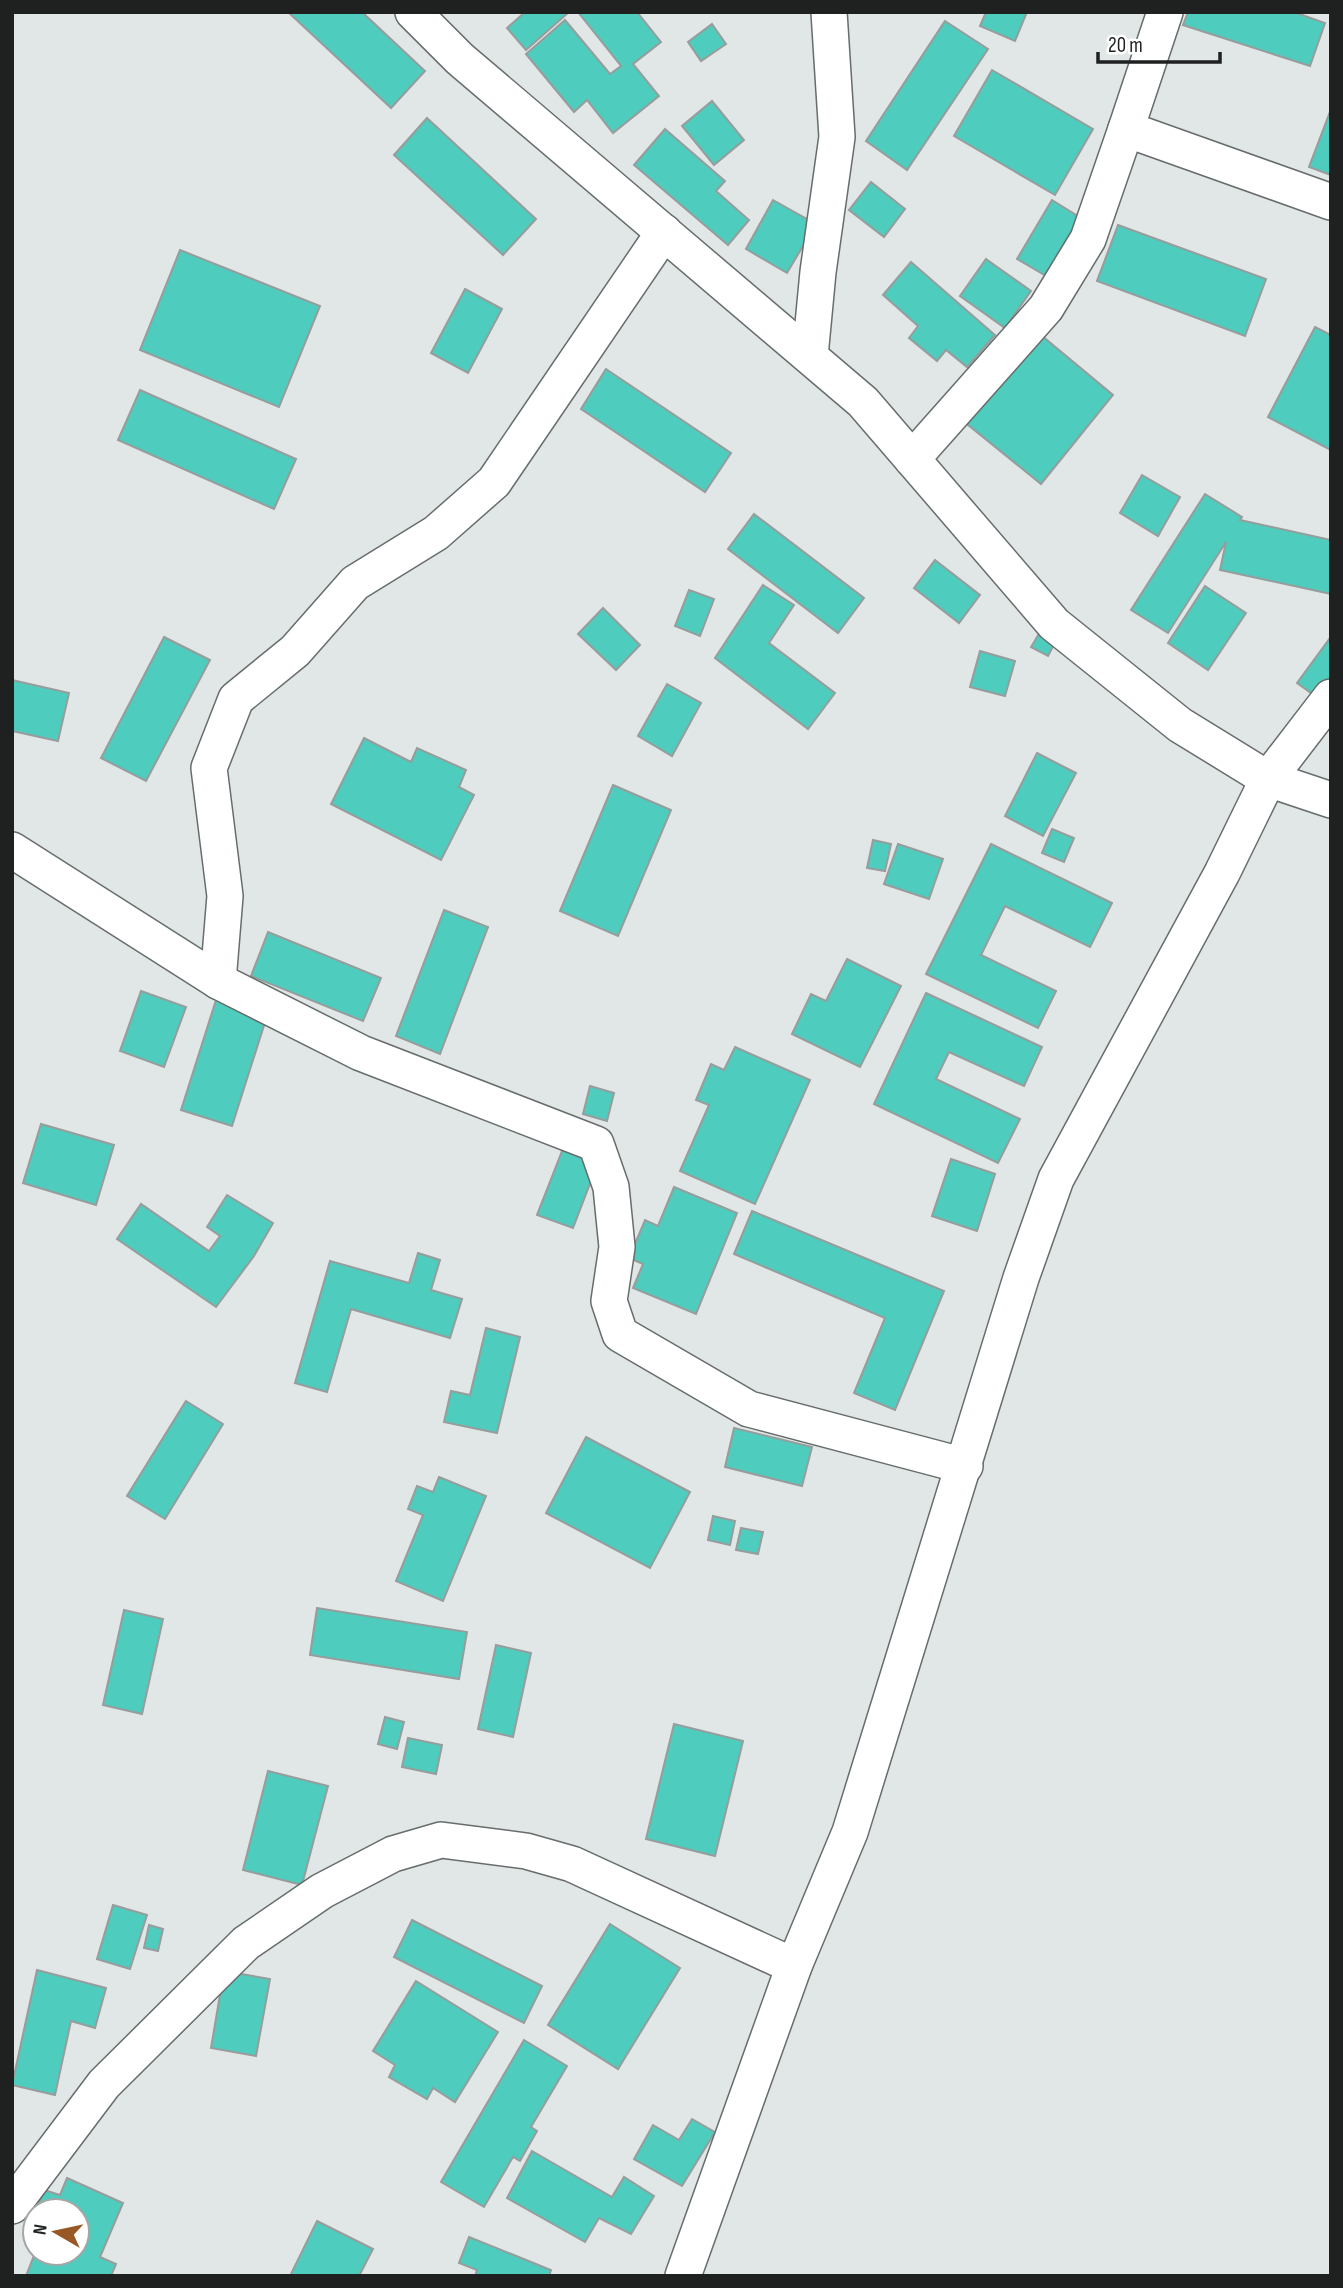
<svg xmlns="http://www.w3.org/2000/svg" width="1343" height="2288" viewBox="0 0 1343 2288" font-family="'Sofia Sans Condensed',sans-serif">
<rect width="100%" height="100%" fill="#e0e7e6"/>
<!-- building -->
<g fill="#4eccbd" stroke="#969d9c" stroke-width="2">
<polygon points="288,12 362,12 425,71 391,108"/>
<polygon points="525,12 569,12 526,50 507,28"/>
<polygon points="578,12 637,12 661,42 633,64 659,96 613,133 587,100 574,112 526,54 565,20 610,74 621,66"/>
<polygon points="986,12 1027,12 1015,41 980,26"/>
<polygon points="1188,12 1294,12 1325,23 1310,66 1183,25"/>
<polygon points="945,21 988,49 907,170 866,141"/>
<polygon points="712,24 726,44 701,61 688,42"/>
<polygon points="992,70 1093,129 1055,195 954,136"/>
<polygon points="712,101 744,140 714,165 682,126"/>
<polygon points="1331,109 1331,175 1309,167"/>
<polygon points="427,118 536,219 503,255 394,155"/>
<polygon points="665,129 725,181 716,191 749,220 728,245 634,165"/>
<polygon points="871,182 905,209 884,237 849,210"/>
<polygon points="773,200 816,224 787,273 746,249"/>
<polygon points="1052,200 1081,218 1046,276 1017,259"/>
<polygon points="1118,225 1266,279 1245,336 1097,281"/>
<polygon points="180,250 320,306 279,407 140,350"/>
<polygon points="986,259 1031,291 1005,328 960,296"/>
<polygon points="911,262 995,335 967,367 946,350 937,361 909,338 918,326 883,295"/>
<polygon points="465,289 502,309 468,373 431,353"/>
<polygon points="1315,327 1331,335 1331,450 1268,417"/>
<polygon points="1035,330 1113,395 1041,484 962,420"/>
<polygon points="606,369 731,453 705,492 581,409"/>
<polygon points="140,390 296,459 274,509 118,440"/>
<polygon points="1142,475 1180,497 1158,536 1120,513"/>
<polygon points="1205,494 1242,517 1240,520 1331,540 1331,594 1220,570 1226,542 1168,633 1131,610"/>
<polygon points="754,514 864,598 838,633 728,549"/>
<polygon points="935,560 980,595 959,623 914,588"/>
<polygon points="763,585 794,605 769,643 835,693 808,729 715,658"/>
<polygon points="1205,586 1246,613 1208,670 1168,643"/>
<polygon points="689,590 714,599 700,636 675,626"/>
<polygon points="603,608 640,645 616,670 578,634"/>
<polygon points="1043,627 1059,635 1048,656 1031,647"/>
<polygon points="164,637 210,660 146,781 101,758"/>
<polygon points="1330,638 1331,680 1318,698 1297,683"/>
<polygon points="980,651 1015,661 1005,696 970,687"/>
<polygon points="12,680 69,693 58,741 12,731"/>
<polygon points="667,684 701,703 672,756 638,736"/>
<polygon points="364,738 411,762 417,748 466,770 459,787 474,795 441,860 331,804"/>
<polygon points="1037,753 1076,773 1043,836 1005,816"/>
<polygon points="613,785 671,810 618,936 560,911"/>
<polygon points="1052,829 1074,838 1064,862 1042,853"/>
<polygon points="873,840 891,844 885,871 867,868"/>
<polygon points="898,844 943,859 929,899 884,884"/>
<polygon points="991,844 1112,903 1090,947 1005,906 981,955 1056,991 1038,1028 926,974"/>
<polygon points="444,910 488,927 440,1054 396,1036"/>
<polygon points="268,932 381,978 363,1021 251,976"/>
<polygon points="847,959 901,986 860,1067 792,1034 811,994 826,1001"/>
<polygon points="141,991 186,1007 164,1067 120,1051"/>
<polygon points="926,993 1042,1047 1024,1086 949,1052 936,1079 1020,1119 998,1163 874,1104"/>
<polygon points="216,1000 267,1016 232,1126 181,1110"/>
<polygon points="735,1047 810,1080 755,1204 680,1171 709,1105 696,1100 711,1064 724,1070"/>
<polygon points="590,1086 614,1093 607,1121 583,1114"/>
<polygon points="41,1124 114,1145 96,1205 23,1183"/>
<polygon points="564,1146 599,1160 573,1228 537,1215"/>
<polygon points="951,1159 995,1174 977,1231 932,1216"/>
<polygon points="674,1187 737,1213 696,1314 633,1288 643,1264 629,1258 645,1220 658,1226"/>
<polygon points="227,1195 273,1223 254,1256 216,1307 117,1239 141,1204 209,1251 220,1236 207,1227"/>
<polygon points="752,1211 944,1291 895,1410 854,1393 885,1318 734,1254"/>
<polygon points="418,1253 440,1260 431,1290 462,1299 450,1338 351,1309 327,1392 295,1383 330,1261 409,1283"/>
<polygon points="486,1328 520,1337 497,1433 444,1422 451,1391 470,1395"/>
<polygon points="186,1401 223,1424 165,1519 127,1496"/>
<polygon points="734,1428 812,1447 802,1486 725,1467"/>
<polygon points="586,1437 690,1492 650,1568 546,1513"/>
<polygon points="439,1477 486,1496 443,1601 396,1581 423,1515 408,1509 417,1486 433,1492"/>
<polygon points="713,1516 735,1521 730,1545 708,1540"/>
<polygon points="741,1528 763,1532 758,1554 736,1550"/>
<polygon points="317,1608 467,1632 459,1679 310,1655"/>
<polygon points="124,1610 163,1619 142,1714 103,1705"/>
<polygon points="496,1645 531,1653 513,1737 478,1729"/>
<polygon points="385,1717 404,1722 397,1749 378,1744"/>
<polygon points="674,1724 743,1741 715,1856 646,1839"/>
<polygon points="408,1738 442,1745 436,1774 402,1767"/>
<polygon points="268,1771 328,1786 302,1885 243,1870"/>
<polygon points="113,1905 147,1915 130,1969 97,1959"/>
<polygon points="412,1920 542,1986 524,2023 394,1957"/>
<polygon points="610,1924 680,1968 618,2069 548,2025"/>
<polygon points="149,1925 163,1929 158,1951 144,1948"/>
<polygon points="37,1970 106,1988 95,2028 71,2021 55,2095 12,2085"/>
<polygon points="224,1971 270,1979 256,2056 211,2048"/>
<polygon points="416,1981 498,2032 455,2102 433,2088 427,2099 389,2077 395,2065 373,2051"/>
<polygon points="524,2040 567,2066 531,2127 537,2131 520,2161 513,2157 484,2207 441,2182"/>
<polygon points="692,2119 715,2132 682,2186 634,2159 653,2125 679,2140"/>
<polygon points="532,2151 612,2197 624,2177 654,2196 631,2234 599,2218 585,2242 507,2198"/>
<polygon points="67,2178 123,2203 100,2257 116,2264 111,2276 26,2276 35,2253 77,2253 77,2211 36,2211 44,2190 60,2195"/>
<polygon points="317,2221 373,2249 359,2276 290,2276"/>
<polygon points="469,2237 551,2270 549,2276 475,2276 477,2270 459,2263"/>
</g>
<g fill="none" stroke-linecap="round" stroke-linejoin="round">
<!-- minor casing -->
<g stroke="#666d6c" stroke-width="38">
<g id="minor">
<polyline points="413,12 460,59 863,402 1054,624 1180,725 1268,779 1331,800"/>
<polyline points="1165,12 1126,129 1331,202"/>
<polyline points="810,356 818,272 837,137 829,12"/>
<polyline points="912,459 1046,308 1088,239 1126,129"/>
<polyline points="12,850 218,981 361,1053 596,1144 611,1187 617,1247 609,1301 620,1334 749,1409 965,1466"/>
<polyline points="218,981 225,896 209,768 236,699 295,651 355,583 436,533 494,482 664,232"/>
<polyline points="12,2206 104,2084 246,1943 322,1891 393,1854 441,1840 526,1851 572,1864 794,1966"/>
<polyline points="683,2276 794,1966 850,1832 1021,1278 1056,1179 1222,873 1268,779 1331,697"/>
</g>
</g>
<!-- minor -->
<use href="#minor" stroke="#fff" stroke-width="35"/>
</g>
<!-- border -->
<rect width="1343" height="2288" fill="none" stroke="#1e2120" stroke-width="28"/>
<!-- north arrow -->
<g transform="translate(56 2232) rotate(279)"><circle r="33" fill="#ffffff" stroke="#a5a6a6" stroke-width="2"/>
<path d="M0-5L12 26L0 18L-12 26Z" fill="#995725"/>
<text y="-10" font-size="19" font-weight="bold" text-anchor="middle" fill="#1e2120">N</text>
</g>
<!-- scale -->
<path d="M1098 52v10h122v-10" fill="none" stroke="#1e2120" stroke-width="3.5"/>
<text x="1108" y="52" font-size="21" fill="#1e2120" stroke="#ffffff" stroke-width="5" paint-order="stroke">20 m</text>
</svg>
